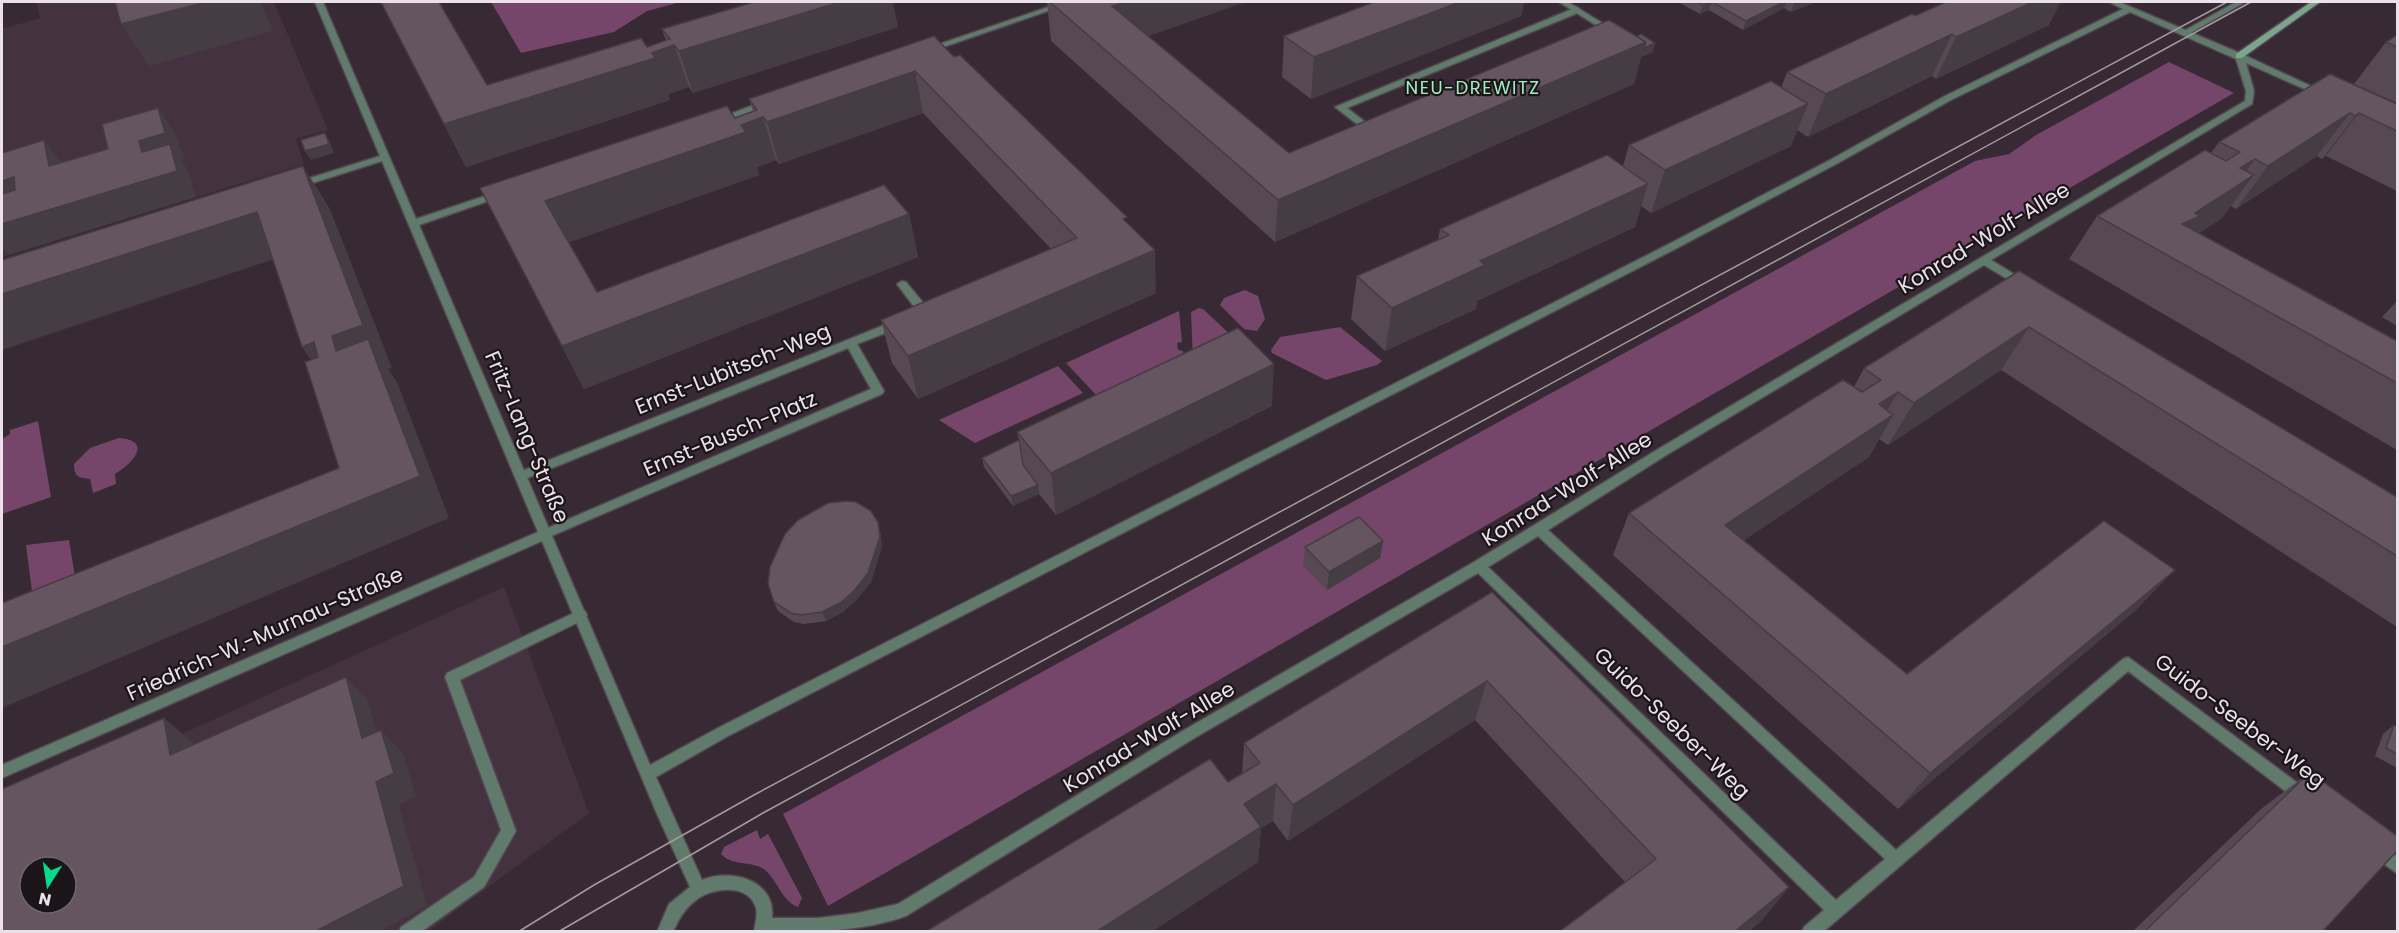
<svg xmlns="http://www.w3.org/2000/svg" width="2399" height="933" viewBox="0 0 2399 933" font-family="Poppins,sans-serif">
<rect width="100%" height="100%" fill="#372a34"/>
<!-- built -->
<g fill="#453240" fill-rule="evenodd">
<polygon points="36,2 274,2 328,130 296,139 304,164 2,257 2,29 40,18"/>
<path d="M504,587L589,813L427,932L2,931V816ZM30,867H66V903H30Z"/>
</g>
<!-- green -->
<g fill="#75456a">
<polygon points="491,2 681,2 647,11 614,32 521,53"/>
<polygon points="2169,62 2234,93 828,906 783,814 1975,161 2009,154 2036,135"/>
<polygon points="1245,290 1258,296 1265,319 1257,331 1244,329 1220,305 1224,298"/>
<polygon points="1199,308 1203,309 1235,339 1193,360 1191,312"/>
<polygon points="1179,311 1182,342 1177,343 1178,350 1183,351 1183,360 1099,398 1066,363"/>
<polygon points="1340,327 1382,361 1377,365 1326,380 1272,353 1271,350 1280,337"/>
<polygon points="1058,366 1083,393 975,443 939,420"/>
<polygon points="38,421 51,497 2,514 2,439 10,434 10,430"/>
<path d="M119,438C154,441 132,464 115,474L116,484L93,493L90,479C79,478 74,477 74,464L90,448Z"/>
<polygon points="69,540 76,583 33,599 26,545"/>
<path d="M757,830L760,839L768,834L802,898L798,907C780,900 777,877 762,868C749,861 732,866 721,854L724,847Z"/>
</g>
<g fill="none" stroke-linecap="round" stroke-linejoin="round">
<!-- lane casing -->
<g stroke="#544751" stroke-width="3">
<g id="lane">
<polygon points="2236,2 2245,2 2187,35 2180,33"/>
<polygon points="1577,7 1581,10 1580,12 1347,108 1377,131 1377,135 1371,135 1335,107"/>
<polygon points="902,281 906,282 929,310 930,313 929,316 918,317 917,314 918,312 897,284"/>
<polygon points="897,320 902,324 901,327 857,344 884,391 882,394 549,537 541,537 539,534 541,531 871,389 848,348 525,479 517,479 515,476 517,473"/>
<polygon points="580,610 585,611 587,615 585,619 460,680 516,831 484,887 421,932 399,932 401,927 474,877 501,830 445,677 447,673"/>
</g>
</g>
<!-- street casing -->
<g stroke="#544751" stroke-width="3">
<g id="street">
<path d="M315,2H323L416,219L497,192H503L505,194L503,196L419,225L650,765L718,728L1671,243L1830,160L1945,96L2123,9L2109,2H2119L2242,54L2328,94L2326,96H2320L2246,63L2254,91L2252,104L1991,260L2027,282L2028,284L2027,286H2019L1984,265L1668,454L1548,530L1896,850L2123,659L2128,657L2307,790L2309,795L2307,800L2302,802L2297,800L2128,671L1823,932H1802L1804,927L1824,910L1478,573L1196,737L906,916C859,933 805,932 754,932C755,924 758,915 756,908C749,883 711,887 695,901C684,909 679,919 673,932H657L669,904L690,887L657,814L542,541L2,778V765L538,532L382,161L300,187H294L292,185L294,183L380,156ZM2130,12L2236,59L2246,91L2245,101L1660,448L1474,562L1186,729L898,904L858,913L819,918H772C776,880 731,868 702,880L656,777L728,736L1679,247L1836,164L1951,100ZM1538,536L1885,859L1836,900L1488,567Z"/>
<polygon points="1063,2 1074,2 929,52 922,50"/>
<polygon points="1559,2 1568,2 1617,32 1610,34"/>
<polygon points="767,100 770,101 770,105 722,122 716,122 714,120"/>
<polygon points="2376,843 2398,857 2398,874 2371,855 2368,850 2371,845"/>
</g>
</g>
<!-- secondary casing -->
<g stroke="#544751" stroke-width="3">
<polygon id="secondary" points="2311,2 2320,2 2242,58 2236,58 2236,54"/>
</g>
<!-- lane -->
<use href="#lane" fill="#607b6b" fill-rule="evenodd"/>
<!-- street -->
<use href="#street" fill="#607b6b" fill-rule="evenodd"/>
<!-- secondary -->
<use href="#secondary" fill="#7ba68c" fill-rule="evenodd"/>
<!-- tram -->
<g stroke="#a59aa2" stroke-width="1.5">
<polyline points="518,932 594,885 754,795 2227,2"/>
<polyline points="558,932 763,813 2251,2"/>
</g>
</g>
<!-- wall -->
<g fill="#564953">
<polygon points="381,2 487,85 647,47 666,41 662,29 898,27 693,93 689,87 668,94 670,100 466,167"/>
<polygon points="1047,2 1245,2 1148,36 1289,153 1637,36 1655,43 1653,52 1641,57 1634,84 1275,242 1051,41"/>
<polygon points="1374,2 1524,2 1521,16 1311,99 1282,77 1284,36"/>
<polygon points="1678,2 1815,2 1791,12 1784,8 1743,30 1709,10 1700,14"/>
<polygon points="1915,16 2049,25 1936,79 1932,76 1808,137 1797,130 1791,146 1651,213 1641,206 1635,227 1477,301 1476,309 1385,351 1351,319 1357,276 1438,240 1440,229 1623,166 1629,145 1781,88 1787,72"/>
<polygon points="2397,35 2397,103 2354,84 2386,42"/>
<polygon points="954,57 1128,224 1156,293 918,399 892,363 881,320 1051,249 923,113 779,164 776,160 757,167 759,175 569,242 597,292 909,214 918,257 584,389 480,188 735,118 753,111 749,99"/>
<polygon points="2397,104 2397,191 2326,156 2322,159 2317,156 2236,209 2231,206 2222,218 2199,233 2397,341 2397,450 2069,259 2097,216 2211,153 2219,142"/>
<polygon points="2019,271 2397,497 2397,627 2001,370 1888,445 1879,439 1869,457 1744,540 1907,674 2136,610 1898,809 1613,555 1629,513 1854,387 1864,368"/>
<polygon points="2397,301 2397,326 2382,317"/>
<polygon points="1272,406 1056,515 1039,494 1013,506 984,467 982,458 1019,440 1017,432"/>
<polygon points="880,531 882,546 871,582 857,599 843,612 826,621 804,624 794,622 778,611 774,602"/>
<polygon points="1383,541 1380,558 1327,590 1303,565 1305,547"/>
<polygon points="1492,592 1789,887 1761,921 1748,932 1559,932 1625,882 1475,720 1288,841 1273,821 1261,828 1258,862 1151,932 925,932 1228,782 1242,773 1244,743"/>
<polygon points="2394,725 2397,727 2397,768 2375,756 2383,734"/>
<polygon points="2310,772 2322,932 2132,932 2261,809"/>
</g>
<!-- shaded-wall -->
<g fill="#463c43">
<polygon points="206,2 261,2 273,31 149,66 121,24"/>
<polygon points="840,2 893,2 898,27 693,93 679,51"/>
<polygon points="1126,2 1245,2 1114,48 1112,6"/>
<polygon points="1460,2 1524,2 1521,16 1311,99 1314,57"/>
<polygon points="1712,2 1709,10 1700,14 1703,5"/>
<polygon points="1783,2 1787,2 1784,8 1743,30 1746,21"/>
<polygon points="1798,2 1815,2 1791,12 1794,3"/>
<polygon points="2033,2 2061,2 2049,25 1936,79 1956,37"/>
<polygon points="1952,34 1932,76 1808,137 1826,94"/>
<polygon points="1646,42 1655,43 1653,52 1641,57 1634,84 1275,242 1278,200"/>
<polygon points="674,45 689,87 668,94 670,100 466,167 444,124"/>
<polygon points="915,71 923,113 779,164 767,122"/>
<polygon points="1808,104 1791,146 1651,213 1665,170"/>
<polygon points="158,108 176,134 184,159 181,160 188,170 196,197 9,255 2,247 2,224 139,141"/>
<polygon points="2350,113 2317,156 2236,209 2268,166"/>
<polygon points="2359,113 2326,156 2322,159 2355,116"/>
<polygon points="763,117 776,160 757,167 759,175 565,244 545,201"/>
<polygon points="325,133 330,142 334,153 311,160 305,151"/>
<polygon points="44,140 65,167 49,166"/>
<polygon points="2255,159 2234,188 2254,175 2222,218 2178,247 2182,224 2240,168"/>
<polygon points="303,166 330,209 392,368 388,369 397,382 449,518 2,708 2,647 420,476 336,351 332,336"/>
<polygon points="14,177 35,204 2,210 2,181"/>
<polygon points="1648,184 1635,227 1477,301 1476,309 1385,351 1392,308 1480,261"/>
<polygon points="257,212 286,255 2,350 2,294"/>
<polygon points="909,214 918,257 584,389 562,346"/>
<polygon points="1155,250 1156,293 918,399 908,356"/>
<polygon points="2029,327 2001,370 1888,445 1914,403"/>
<polygon points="314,342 332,390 302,347"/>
<polygon points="1274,364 1272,406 1056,515 1051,473"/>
<polygon points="1898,392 1879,424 1893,415 1869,457 1705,566 1725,525 1879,404"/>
<polygon points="1038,485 1039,494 1013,506 1011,496"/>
<polygon points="878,522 880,531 882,546 871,582 857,599 843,612 826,621 822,612"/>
<polygon points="1383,541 1380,558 1327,590 1329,572"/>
<polygon points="2175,570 2136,610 1898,809 1930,773"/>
<polygon points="346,677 368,701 385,762 362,738"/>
<polygon points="1487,681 1475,720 1288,841 1293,805"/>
<polygon points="164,718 192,742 198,778 170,755"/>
<polygon points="381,730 403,753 416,796 399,805 427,906 378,932 314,932 376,782"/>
<polygon points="1276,784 1273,821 1261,828 1258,862 1151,932 1096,932 1244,804"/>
<polygon points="1789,887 1761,921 1748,932 1734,932"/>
</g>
<!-- building -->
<g fill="#645560" stroke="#463c43" stroke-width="1.5" fill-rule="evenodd">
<polygon points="115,2 206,2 121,24"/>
<polygon points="381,2 439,2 487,85 641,38 647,47 670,39 662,29 754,2 840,2 679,51 674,45 652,53 655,58 444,124"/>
<polygon points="1050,2 1126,2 1112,6 1289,153 1609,20 1646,42 1278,200"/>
<polygon points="1374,2 1460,2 1314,57 1284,36"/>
<polygon points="1697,2 1711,2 1703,5"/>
<polygon points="1712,2 1783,2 1746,21"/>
<polygon points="1946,2 2033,2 1956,37 1952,34 1826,94 1787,72 1912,14 1915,16"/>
<polygon points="1641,34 1655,43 1644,48 1646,42 1637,36"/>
<polygon points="2397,35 2397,47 2386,42"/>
<polygon points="934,36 954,57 960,55 1127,217 1123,219 1155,250 908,356 881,320 1077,238 915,71 767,122 763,117 741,125 746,132 545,201 597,292 884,185 909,214 562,346 480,188 727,106 735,118 757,110 749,99"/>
<polygon points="2330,74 2397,104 2397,131 2359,113 2355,116 2350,113 2268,166 2255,159 2240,168 2254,175 2195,213 2200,216 2182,224 2397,341 2397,383 2097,216 2205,150 2226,161 2240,152 2219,142"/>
<polygon points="1771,81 1808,104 1665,170 1629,145"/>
<polygon points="158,108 165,133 139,141 142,152 170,144 177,171 2,224 2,194 15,190 14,177 2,181 2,153 44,140 49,166 108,149 102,124"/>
<polygon points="325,133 329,144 305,151 301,140"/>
<polygon points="1607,155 1648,184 1480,261 1485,265 1392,308 1357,276 1449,235 1440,229"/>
<polygon points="303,166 363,325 332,336 336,351 368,339 420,476 2,647 2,603 339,468 305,362 318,357 314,342 302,347 257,212 2,294 2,260"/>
<polygon points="2019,271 2397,497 2397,556 2029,327 1914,403 1898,392 1879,404 1893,415 1725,525 1907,674 2104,521 2175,570 1930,773 1629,513 1843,380 1862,392 1881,380 1864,368"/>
<polygon points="1238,328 1274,364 1051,473 1017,432"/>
<polygon points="1019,440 1023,465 1038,485 1011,496 982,458"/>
<polygon points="847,501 856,502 871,511 878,522 880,537 868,573 854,591 840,603 822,612 801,615 791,613 774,602 768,584 770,567 785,534 798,520 828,503"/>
<polygon points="1359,517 1383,541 1329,572 1305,547"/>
<polygon points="1492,592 1789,887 1734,932 1559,932 1656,859 1487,681 1293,805 1276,784 1244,804 1261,827 1096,932 925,932 1210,759 1228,782 1260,763 1244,743"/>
<path d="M346,677L362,738L381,730L394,773L376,782L404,886L314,932H2V789L164,718L170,755ZM30,867H66V903H30Z"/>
<polygon points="2394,725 2397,727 2397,754 2386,748"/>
<polygon points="2310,772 2397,836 2397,851 2322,932 2144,932"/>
</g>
<g text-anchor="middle" stroke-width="4.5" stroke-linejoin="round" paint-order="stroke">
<!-- far-neighbourhood labels -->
<g font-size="18" letter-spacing="1.5" fill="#a0efc2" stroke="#1b1519">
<text x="1473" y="94">NEU-DREWITZ</text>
</g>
<!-- street labels -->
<g font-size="21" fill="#ebe2e9" stroke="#1b1519">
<text transform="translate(1984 238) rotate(-31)" y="7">Konrad-Wolf-Allee</text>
<text transform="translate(733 369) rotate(-22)" y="7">Ernst-Lubitsch-Weg</text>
<text transform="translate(730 434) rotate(-23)" y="7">Ernst-Busch-Platz</text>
<text transform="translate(527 437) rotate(67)" y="7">Fritz-Lang-Straße</text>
<text transform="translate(1567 489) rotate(-32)" y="7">Konrad-Wolf-Allee</text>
<text transform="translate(265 634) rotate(-24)" y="7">Friedrich-W.-Murnau-Straße</text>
<text transform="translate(2240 721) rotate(37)" y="7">Guido-Seeber-Weg</text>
<text transform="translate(1672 723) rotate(44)" y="7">Guido-Seeber-Weg</text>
<text transform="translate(1149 737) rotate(-31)" y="7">Konrad-Wolf-Allee</text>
</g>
</g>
<!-- border -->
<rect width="2399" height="933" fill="none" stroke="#ebe2e9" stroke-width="6"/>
<!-- north arrow -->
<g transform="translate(48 885) rotate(192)"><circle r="28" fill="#1b1519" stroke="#6e676c" stroke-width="1.5"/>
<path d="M0-4.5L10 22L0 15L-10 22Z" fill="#07d98b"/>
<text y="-9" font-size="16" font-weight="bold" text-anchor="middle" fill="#ebe2e9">N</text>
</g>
</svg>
